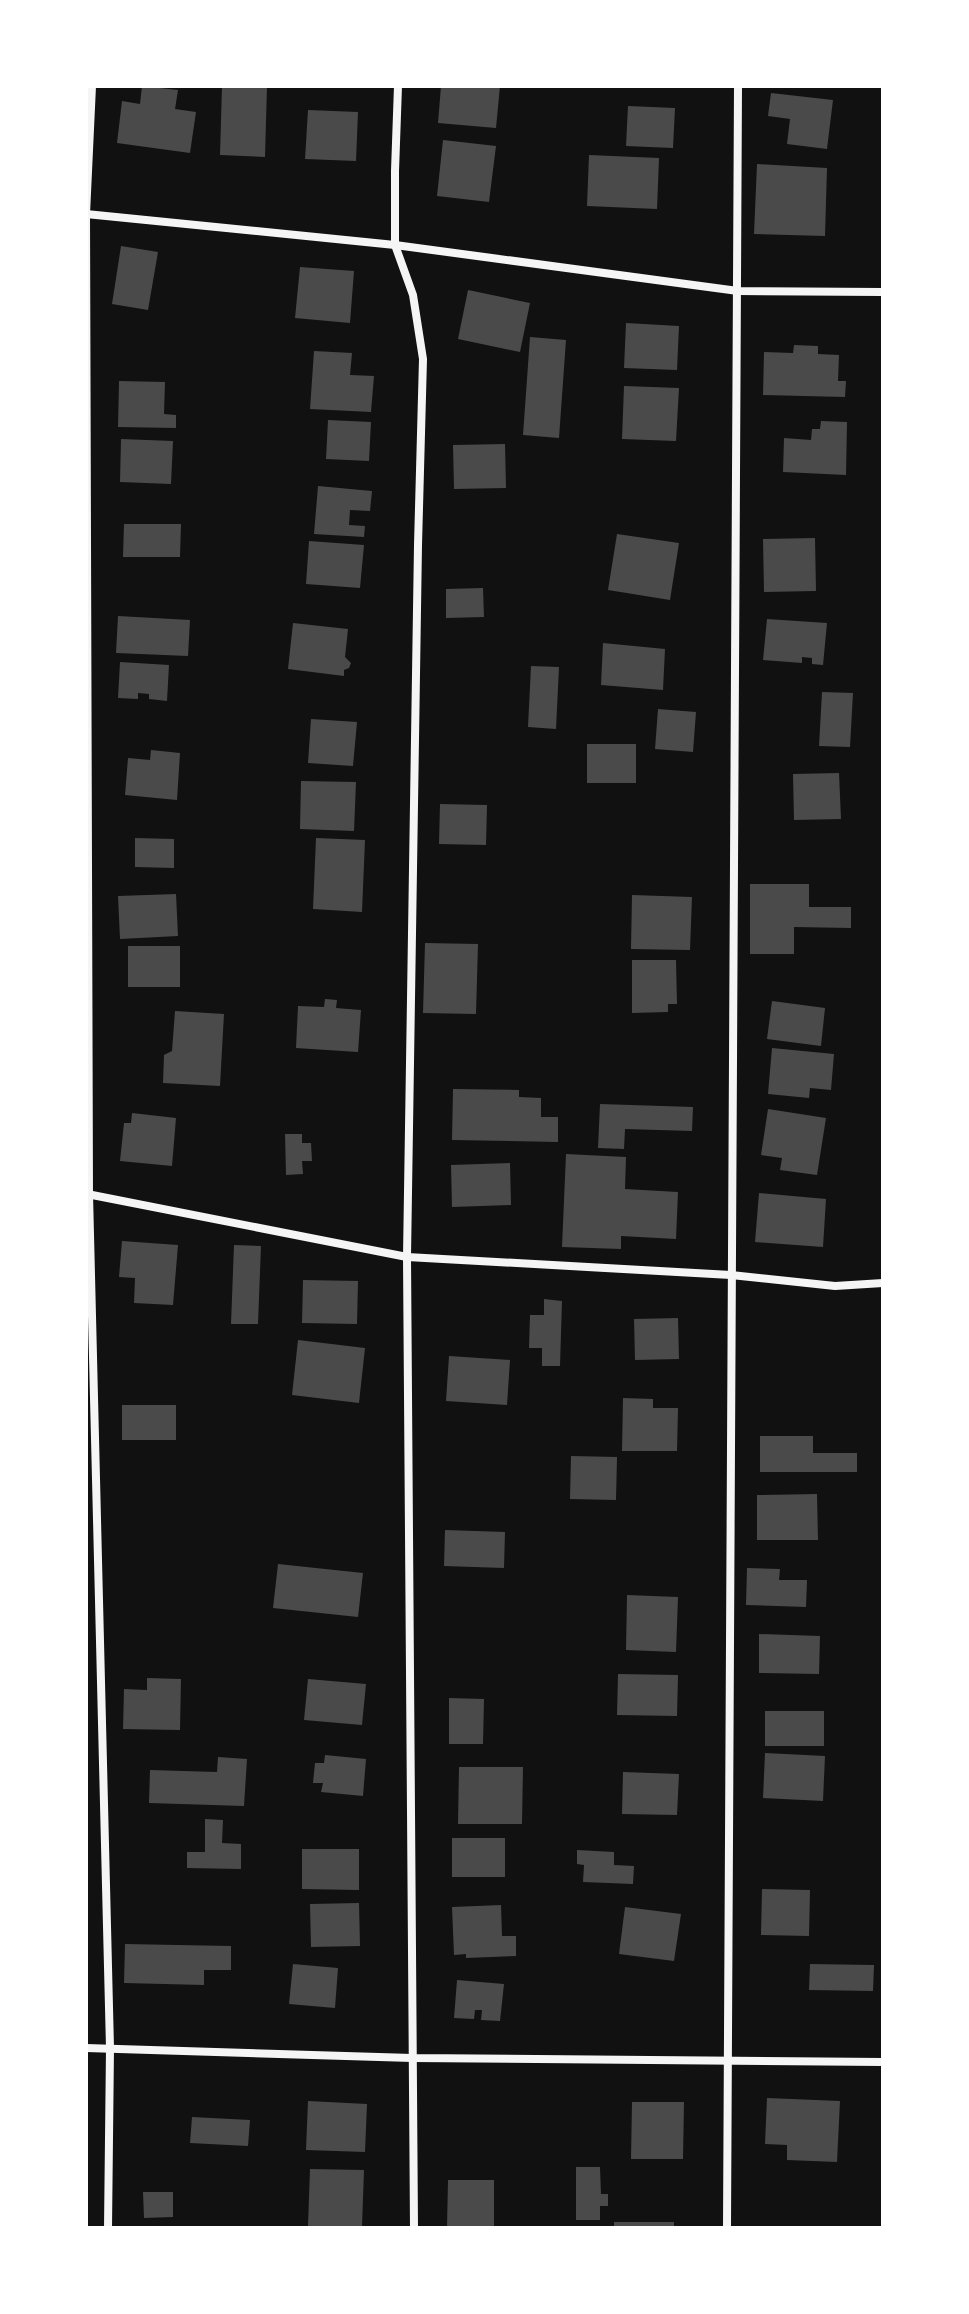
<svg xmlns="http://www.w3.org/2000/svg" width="969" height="2314" viewBox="0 0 969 2314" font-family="'IBM Plex Sans',sans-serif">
<rect width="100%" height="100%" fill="#111"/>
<!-- building -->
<g fill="#4a4a4a">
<polygon points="142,86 178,90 175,109 196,112 190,153 117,143 122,101 140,104"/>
<polygon points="222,86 267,86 265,157 220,155"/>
<polygon points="441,86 500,86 496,128 438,123"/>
<polygon points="771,93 833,100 827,149 787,144 790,119 768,116"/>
<polygon points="628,106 675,108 673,148 626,146"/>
<polygon points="308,110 358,112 356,161 305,159"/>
<polygon points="443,140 496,146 489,202 437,196"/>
<polygon points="589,155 659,158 657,209 587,206"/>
<polygon points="757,164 827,168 825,236 754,234"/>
<polygon points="121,246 158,252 148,310 112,304"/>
<polygon points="300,267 354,271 350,323 295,318"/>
<polygon points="468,290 530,303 520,352 458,339"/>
<polygon points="626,323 679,326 677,370 624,368"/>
<polygon points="530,337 566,340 559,438 523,435"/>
<polygon points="794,345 818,346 818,354 839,355 838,381 846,381 845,397 763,395 764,352 793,353"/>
<polygon points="314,351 352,353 350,375 374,376 371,412 310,409"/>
<polygon points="119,381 165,382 164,414 176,415 176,428 118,427"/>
<polygon points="624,386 679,388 676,441 622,439"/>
<polygon points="328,420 371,422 369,461 326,459"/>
<polygon points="821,421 847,422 846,475 783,472 784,438 811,440 812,429 820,429"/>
<polygon points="121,439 173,441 171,484 120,482"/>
<polygon points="505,444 506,488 454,489 453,445"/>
<polygon points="318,486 372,491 370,511 350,510 349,525 365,526 364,537 314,534"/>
<polygon points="124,524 181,524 180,557 123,557"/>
<polygon points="617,534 679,543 670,600 608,590"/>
<polygon points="815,538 816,591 764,592 763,539"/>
<polygon points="309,541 364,545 360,588 306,584"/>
<polygon points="483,588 484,617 446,618 446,589"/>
<polygon points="118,616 190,620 188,656 116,653"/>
<polygon points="767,619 827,623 823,665 812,664 812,658 802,657 802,663 763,660"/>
<polygon points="293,623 348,629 345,657 351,663 349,668 344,670 344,676 288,669"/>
<polygon points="603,643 665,649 663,690 601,685"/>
<polygon points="120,662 169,665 167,701 149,699 149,694 138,693 138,699 118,698"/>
<polygon points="531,666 559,667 556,729 528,727"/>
<polygon points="822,692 853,693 850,747 819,746"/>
<polygon points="658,709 696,712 693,752 655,749"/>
<polygon points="311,719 357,722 353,766 308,763"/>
<rect x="587" y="744" width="49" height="39"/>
<polygon points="151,750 180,753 177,800 125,795 128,758 150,760"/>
<polygon points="839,773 841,819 794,820 793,774"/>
<polygon points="301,781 356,782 354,831 300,829"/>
<polygon points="440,804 487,805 486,845 439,844"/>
<polygon points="135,838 174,839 174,868 135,867"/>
<polygon points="316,838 365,840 362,912 313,909"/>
<polygon points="750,884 809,884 809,907 851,907 851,928 794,927 794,954 750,954"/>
<polygon points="176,894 178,936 120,939 118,896"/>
<polygon points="632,895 692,897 690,950 631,949"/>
<polygon points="425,943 478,944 476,1014 423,1013"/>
<rect x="128" y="946" width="52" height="41"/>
<polygon points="632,960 676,960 677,1004 668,1004 668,1012 632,1013"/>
<polygon points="325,999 337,1000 336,1008 361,1010 358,1052 296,1048 298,1006 324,1007"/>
<polygon points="772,1001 825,1008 821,1046 767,1039"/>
<polygon points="175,1011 224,1014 220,1086 163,1083 164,1055 172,1051"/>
<polygon points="772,1048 834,1054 831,1090 810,1088 809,1098 768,1094"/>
<polygon points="453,1089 519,1090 519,1097 541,1098 541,1117 558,1117 558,1142 452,1140"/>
<polygon points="600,1104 693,1107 692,1131 625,1129 624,1149 598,1148"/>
<polygon points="768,1109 826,1118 817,1175 780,1170 782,1158 761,1155"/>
<polygon points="132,1113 176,1118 172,1166 120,1161 124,1123 131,1123"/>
<polygon points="285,1134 302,1134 302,1143 311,1143 312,1161 302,1161 303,1174 286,1175"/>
<polygon points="566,1154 626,1157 625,1189 678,1192 676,1239 621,1236 621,1249 562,1247"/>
<polygon points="510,1163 511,1205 452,1207 451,1165"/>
<polygon points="759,1193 826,1199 823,1247 755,1242"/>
<polygon points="122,1241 178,1245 173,1305 134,1303 135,1278 119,1277"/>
<polygon points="234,1245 261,1246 258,1324 231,1324"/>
<polygon points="303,1280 358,1281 357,1324 302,1323"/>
<polygon points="544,1299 562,1301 560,1366 542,1366 542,1348 529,1348 530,1315 544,1315"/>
<polygon points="678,1318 679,1359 635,1360 634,1319"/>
<polygon points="298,1340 365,1348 359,1403 292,1395"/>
<polygon points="449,1356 510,1360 507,1405 446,1401"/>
<polygon points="623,1398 653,1399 653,1408 678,1408 677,1451 622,1451"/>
<rect x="122" y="1405" width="54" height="35"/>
<polygon points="760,1436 813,1436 813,1453 857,1453 857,1472 760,1472"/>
<polygon points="571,1456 617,1457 616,1500 570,1499"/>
<polygon points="817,1494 818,1540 757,1540 757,1495"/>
<polygon points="445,1530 505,1532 504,1568 444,1566"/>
<polygon points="278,1564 363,1573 358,1617 273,1608"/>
<polygon points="747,1568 780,1569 779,1580 807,1580 806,1607 746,1605"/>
<polygon points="627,1595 678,1597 676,1652 626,1650"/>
<polygon points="759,1634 820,1636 819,1674 759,1673"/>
<polygon points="618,1674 678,1675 677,1716 617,1715"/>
<polygon points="147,1678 181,1679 180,1730 123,1729 124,1689 147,1690"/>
<polygon points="308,1679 366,1684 362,1725 304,1720"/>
<polygon points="449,1698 484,1699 483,1744 449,1744"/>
<rect x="765" y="1711" width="59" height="35"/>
<polygon points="765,1753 825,1756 823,1801 763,1798"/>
<polygon points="325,1755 366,1759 363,1796 321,1792 323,1783 313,1783 315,1763 324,1763"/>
<polygon points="218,1757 247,1759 244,1806 149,1803 150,1770 217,1772"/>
<polygon points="459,1767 523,1767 522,1824 458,1824"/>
<polygon points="623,1772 679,1774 677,1815 622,1814"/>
<polygon points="205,1819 223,1820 222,1843 241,1844 241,1869 187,1868 187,1852 205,1852"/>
<rect x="452" y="1838" width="53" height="39"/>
<polygon points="302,1849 359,1849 359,1890 302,1889"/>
<polygon points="577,1850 614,1852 614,1865 634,1866 633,1884 583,1882 584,1865 577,1864"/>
<polygon points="762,1889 810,1890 809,1936 761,1935"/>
<polygon points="359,1903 360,1946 311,1947 310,1904"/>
<polygon points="501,1905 502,1936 516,1936 516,1956 466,1958 466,1954 454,1955 452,1907"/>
<polygon points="625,1907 681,1914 674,1961 619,1954"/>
<polygon points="125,1944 231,1946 231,1970 204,1970 204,1985 124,1983"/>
<polygon points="293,1964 338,1968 335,2008 289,2004"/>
<polygon points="810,1964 874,1965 873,1991 809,1990"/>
<polygon points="457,1980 504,1984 500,2021 481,2020 482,2010 475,2010 474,2019 454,2018"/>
<polygon points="767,2098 840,2101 837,2162 787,2160 787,2145 765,2144"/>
<polygon points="308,2101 367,2104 365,2152 306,2150"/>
<polygon points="632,2102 684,2102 683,2159 631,2159"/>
<polygon points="192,2117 250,2120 248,2146 190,2143"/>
<polygon points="576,2167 600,2167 601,2194 608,2194 608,2206 600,2206 600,2220 576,2220"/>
<polygon points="310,2169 364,2170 362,2227 308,2226"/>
<polygon points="448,2180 494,2180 494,2227 447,2227"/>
<polygon points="143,2192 173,2192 173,2217 144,2218"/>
<rect x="614" y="2222" width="60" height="6"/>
</g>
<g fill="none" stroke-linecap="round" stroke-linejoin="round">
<!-- minor -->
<g stroke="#f5f5f5" stroke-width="8">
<polyline points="92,86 86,214 89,1194 110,2048 108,2228"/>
<polyline points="398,86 395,171 395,245 413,295 423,359 418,545 407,1257 414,2228"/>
<polyline points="86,214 395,245 738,291 883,292"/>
<polyline points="87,1194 407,1257 731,1275 835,1286 883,1283"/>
<polyline points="86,2048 412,2058 883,2062"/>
<polyline points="727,2228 738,86"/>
</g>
</g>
<!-- border -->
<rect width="969" height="2314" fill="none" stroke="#ffffff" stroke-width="176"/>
</svg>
